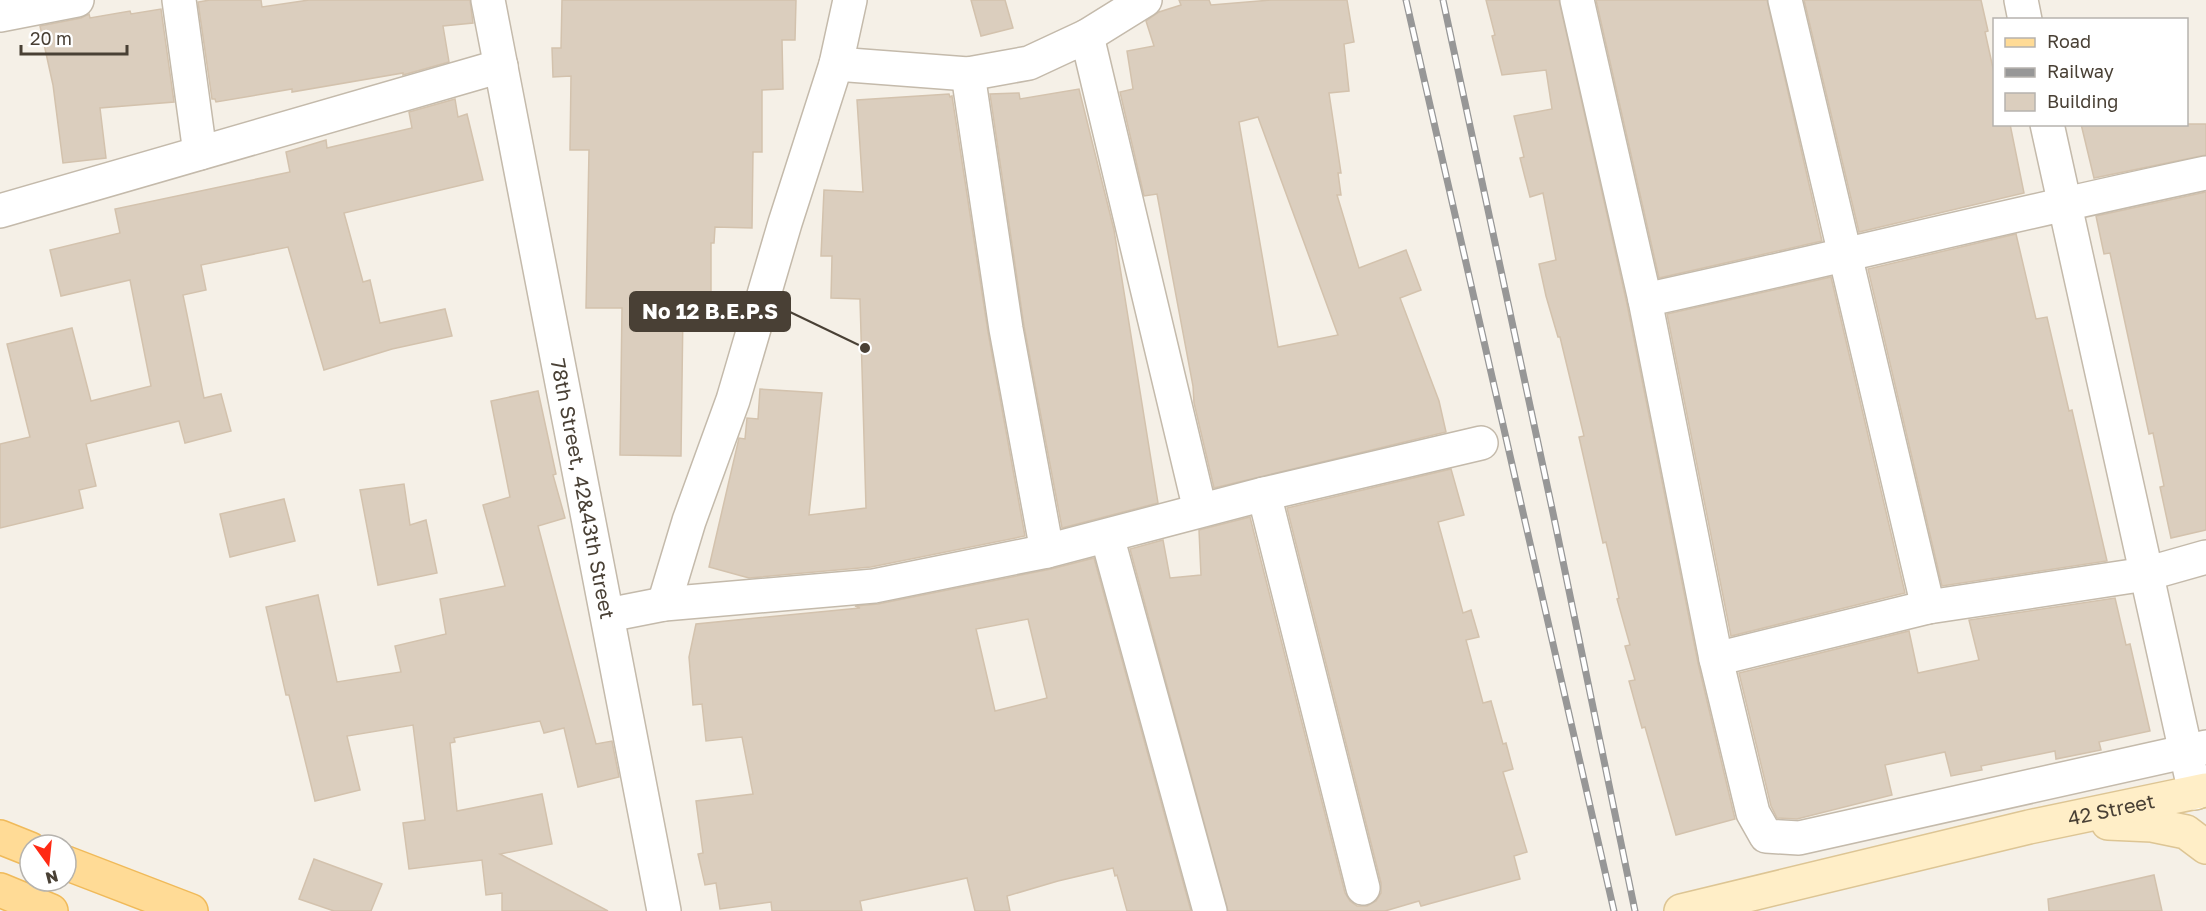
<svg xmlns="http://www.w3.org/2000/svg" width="2206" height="911" viewBox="0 0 2206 911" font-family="'Golos Text',sans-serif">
<rect width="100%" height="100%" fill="#f5f0e7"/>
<!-- building -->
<g fill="#dbcebe" stroke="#d3c2ad" stroke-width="1.5" fill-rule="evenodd">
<polygon points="210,0 261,0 262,7 309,0 470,0 473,23 443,26 449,62 403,75 403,73 292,92 292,89 216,102 215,99 212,99 198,2"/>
<polygon points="562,0 796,0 795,40 782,40 783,89 762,90 762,152 753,152 752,228 715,227 714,243 711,243 711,309 683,309 681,456 620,455 622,308 586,308 589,150 570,150 571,76 553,77 552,48 561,48"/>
<polygon points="971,0 1005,0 1013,28 981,36"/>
<path d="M1179,0H1209L1211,5L1271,0H1347L1354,42L1344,44L1349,91L1329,93L1341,173H1338L1341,195H1337L1359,268L1406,250L1421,290L1400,298L1439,401L1446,432L1214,488L1194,403L1193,386L1157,194L1144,196L1120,92L1133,89L1127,51L1154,46L1146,21L1159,12L1181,5ZM1258,117L1338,335L1278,347L1239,122Z"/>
<polygon points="1486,0 1559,0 1627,304 1698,663 1735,819 1676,835 1645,727 1642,728 1629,681 1635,680 1625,646 1630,645 1617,599 1619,598 1606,542 1603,543 1579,437 1584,436 1560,337 1558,337 1546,296 1539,264 1556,260 1543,193 1530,197 1520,158 1524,157 1514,116 1552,109 1546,70 1502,75 1492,36 1495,35"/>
<polygon points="1596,0 1767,0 1822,241 1659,278"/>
<polygon points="1804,0 1981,0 1988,31 1985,32 1995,77 1995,124 2010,124 2024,193 1859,232"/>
<polygon points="161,9 174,102 100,108 106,158 63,163 53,85 40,26 81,18 89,14 90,18 130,11 131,14"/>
<polygon points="1079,89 1114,230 1158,503 1062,528 1024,326 990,94 1019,93 1020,99"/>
<polygon points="949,94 950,97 952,96 988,332 1025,536 871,567 749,578 709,567 739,438 745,439 747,418 758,419 760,389 822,393 809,515 866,508 860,299 831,298 832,256 821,256 824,190 863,192 857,100"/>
<polygon points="455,99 458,117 467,114 483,180 344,213 363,282 370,280 380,323 445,309 452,336 392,349 324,370 288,247 201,265 206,290 183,295 204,398 221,394 231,431 185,443 179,421 86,444 96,486 79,490 83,508 0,528 0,444 30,437 7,344 72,328 91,401 151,386 130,280 61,296 50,250 120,233 115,209 290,172 286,152 326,140 327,148 412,128 409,112"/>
<polygon points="2081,124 2206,124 2206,155 2094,178"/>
<polygon points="2206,192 2206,530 2171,538 2160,487 2164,486 2153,433 2149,434 2110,253 2104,254 2096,216"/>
<polygon points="2016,234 2036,319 2047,317 2069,411 2072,410 2107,561 1942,586 1868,269"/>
<polygon points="1831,277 1905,593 1731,636 1667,314"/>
<polygon points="538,391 556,474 553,475 565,518 538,526 596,744 612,741 619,777 578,787 564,728 544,733 540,721 454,738 455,742 450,743 457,811 542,794 552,844 500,854 608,911 502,911 502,893 486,895 482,860 409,869 403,823 425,820 413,725 347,736 360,790 315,801 289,695 286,695 266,607 318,595 337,682 401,672 395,646 446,634 440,599 505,586 483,505 510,497 491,401"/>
<polygon points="1451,469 1464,515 1438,522 1463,613 1471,610 1479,637 1466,640 1483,703 1491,701 1503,744 1506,743 1513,769 1503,772 1527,852 1514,856 1520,879 1421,906 1419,901 1385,911 1228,911 1130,549 1163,540 1170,578 1201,575 1199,530 1250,517 1345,893 1350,901 1357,906 1367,906 1376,901 1381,893 1381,883 1287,508"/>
<polygon points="404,484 410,525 426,520 437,573 378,585 360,490"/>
<polygon points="284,499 295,541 230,557 220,514"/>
<path d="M1094,558L1191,911H1127L1117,875L1115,876L1113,868L1058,881L1007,896L1010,911H975L967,878L860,901L862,911H772L771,902L720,909L716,883L705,885L698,854L703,853L696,801L753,794L742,737L706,741L702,704L693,705L689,657L696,624L860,608L855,606L878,604L1051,569ZM1028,619L1047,698L995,711L976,629Z"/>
<polygon points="2115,598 2126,645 2130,644 2150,731 2099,742 2101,750 2056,759 2055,751 1981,766 1982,770 1951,776 1945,752 1885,765 1892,795 1797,819 1777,818 1771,806 1739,673 1909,631 1918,673 1979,660 1969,620"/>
<polygon points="314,859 382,884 371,911 334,911 299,899"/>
<polygon points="2154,875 2162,911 2049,911 2048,899"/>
</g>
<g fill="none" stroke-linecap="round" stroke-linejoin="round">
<!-- street casing -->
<g stroke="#c4baab" stroke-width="36">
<g id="street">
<polyline points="179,0 200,153"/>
<path id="s1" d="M488,0L664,911"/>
<polyline points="1577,0 1645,300 1716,659 1753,813 1766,836 1799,838 2206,747"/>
<polyline points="1785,0 1928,607"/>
<polyline points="2021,0 2025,20"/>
<polyline points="0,15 77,0"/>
<polyline points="1087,36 1145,0"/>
<polyline points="836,64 968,74 1029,63 1087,36 1200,510"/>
<polyline points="968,74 1006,329 1047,551"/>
<polyline points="2047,124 2195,793"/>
<polyline points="0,211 501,66"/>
<path d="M1645,300C1832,259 2018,213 2206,173"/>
<polyline points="1264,494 1363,888"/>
<polyline points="1107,536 1210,911"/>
<polyline points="664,604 689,521 733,400 785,223 836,64 850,0"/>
<polyline points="608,615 664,604 874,586 1047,551 1264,494 1481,443"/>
<polyline points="1716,659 1928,607 2146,574 2206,557"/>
</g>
</g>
<!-- secondary casing -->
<g stroke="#ddc594" stroke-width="36">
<g id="secondary">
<polyline points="2108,823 2152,825 2186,832 2206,847"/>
<path id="s2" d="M1681,911L2029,827L2206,790"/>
</g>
</g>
<!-- primary casing -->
<g stroke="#f0ba5a" stroke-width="36">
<g id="primary">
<polyline points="0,837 30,849"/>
<polyline points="66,863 191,911"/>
<polyline points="0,890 51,911"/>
</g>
</g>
<!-- street -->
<use href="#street" stroke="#fff" stroke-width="33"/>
<!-- secondary -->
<use href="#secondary" stroke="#ffeec7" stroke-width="33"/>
<!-- primary -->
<use href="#primary" stroke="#ffdb96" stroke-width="33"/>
<!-- rail casing -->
<g stroke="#979797" stroke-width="7">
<g id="rail">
<polyline points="1406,0 1614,911"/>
<polyline points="1443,0 1553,513 1635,911"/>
</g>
</g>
<!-- rail -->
<use href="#rail" stroke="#fff" stroke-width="4.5" stroke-dasharray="14" stroke-linecap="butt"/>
</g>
<g text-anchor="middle" stroke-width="4.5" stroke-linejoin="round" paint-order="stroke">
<!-- street labels -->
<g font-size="20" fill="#494035" stroke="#fff">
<text dy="7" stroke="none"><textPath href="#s1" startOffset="498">78th Street, 42&amp;43th Street</textPath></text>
<text dy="7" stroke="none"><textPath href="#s2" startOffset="442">42 Street</textPath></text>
</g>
</g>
<!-- callouts -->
<path fill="none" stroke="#494035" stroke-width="2" d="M865 348L790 312"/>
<circle fill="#494035" stroke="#fff" stroke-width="2" cx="865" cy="348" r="6"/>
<rect fill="#494035" stroke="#494035" stroke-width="2" x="630" y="292" width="160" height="39" rx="6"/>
<g font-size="21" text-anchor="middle" font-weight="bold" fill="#fff">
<text x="710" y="319">No 12 B.E.P.S</text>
</g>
<!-- legend -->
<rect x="1993" y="18" width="195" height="108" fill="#ffffff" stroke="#b6b3ae" stroke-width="1.5"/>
<rect x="2005" y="38" width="30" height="9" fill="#ffdb96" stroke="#b6b3ae" stroke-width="1.5"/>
<text x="2047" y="48" font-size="18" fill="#494035">Road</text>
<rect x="2005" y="68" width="30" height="9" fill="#979797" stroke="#b6b3ae" stroke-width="1.5"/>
<text x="2047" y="78" font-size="18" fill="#494035">Railway</text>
<rect x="2005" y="93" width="30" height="18" fill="#dbcebe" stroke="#b6b3ae" stroke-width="1.5"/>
<text x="2047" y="108" font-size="18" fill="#494035">Building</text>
<!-- north arrow -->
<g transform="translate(48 863) rotate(165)"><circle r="28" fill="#ffffff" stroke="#b6b3ae" stroke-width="1.5"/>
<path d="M0-4.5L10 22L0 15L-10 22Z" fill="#ff2a14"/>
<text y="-9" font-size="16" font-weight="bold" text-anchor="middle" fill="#494035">N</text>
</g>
<!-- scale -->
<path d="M21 45v9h106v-9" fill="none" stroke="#494035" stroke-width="3"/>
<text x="30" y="45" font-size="18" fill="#494035" stroke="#ffffff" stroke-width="4.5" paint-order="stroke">20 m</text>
</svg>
